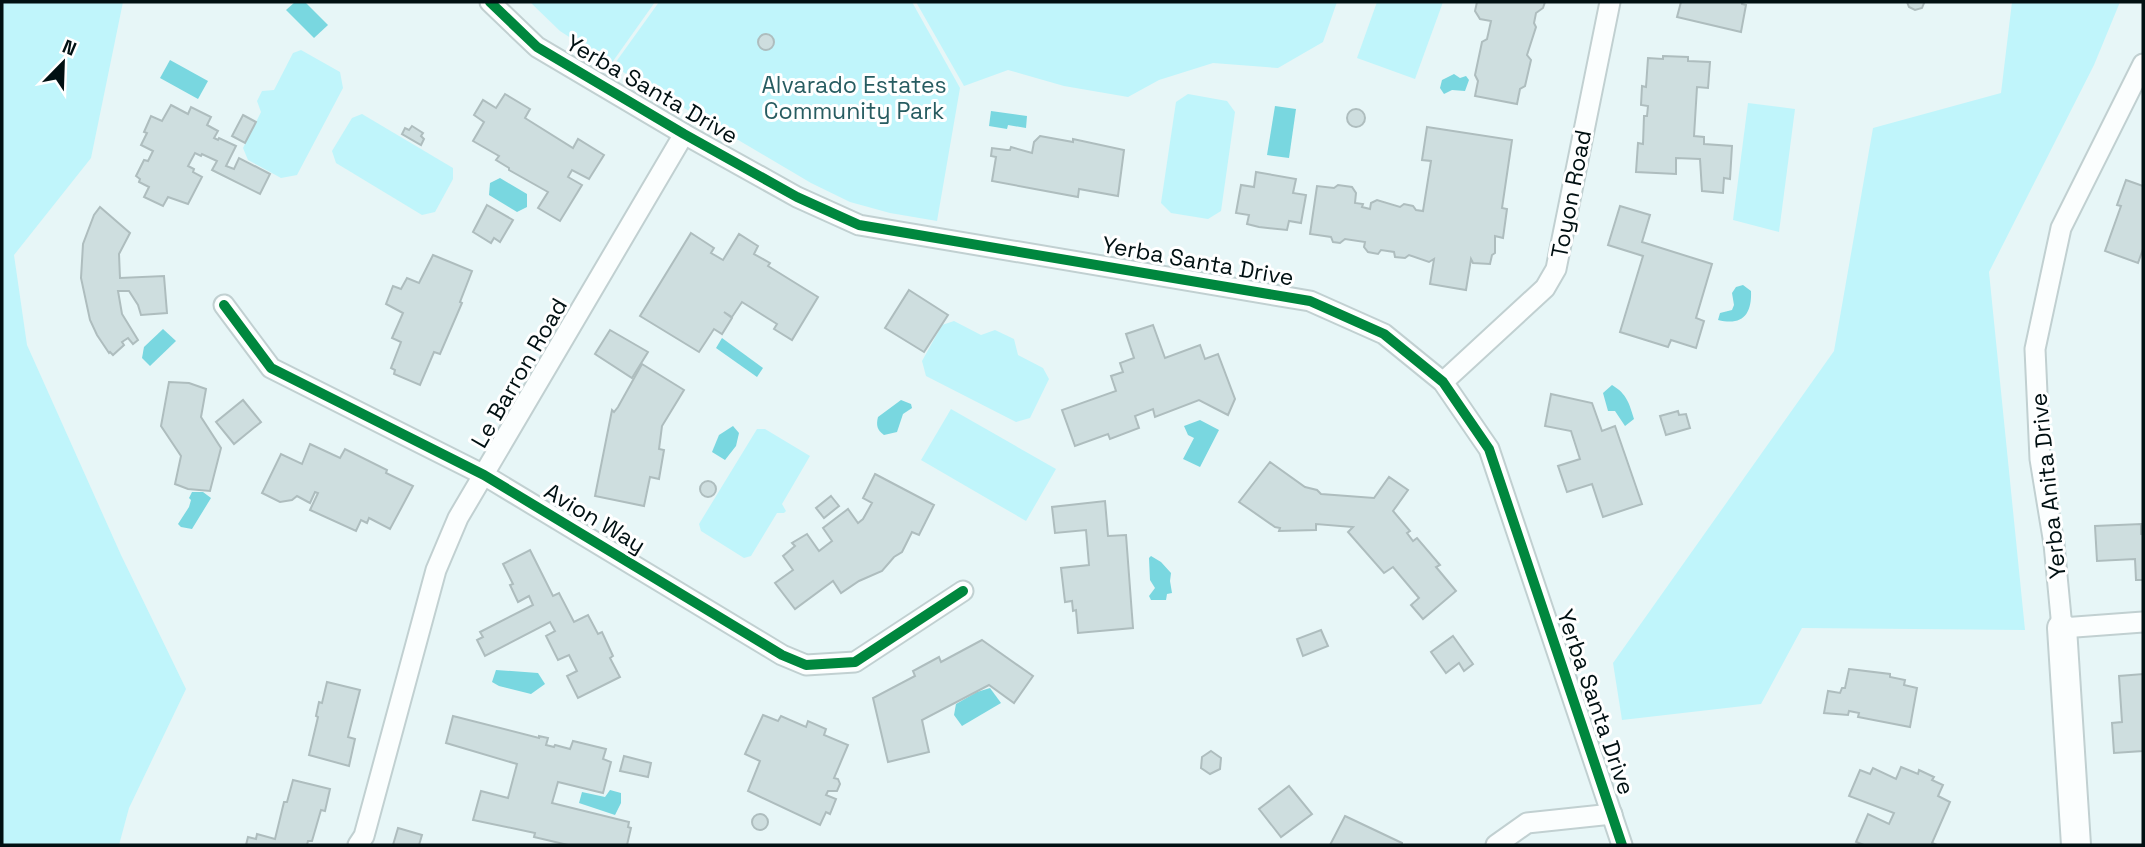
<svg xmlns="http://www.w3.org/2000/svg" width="2145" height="847" viewBox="0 0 2145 847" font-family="'Space Grotesk',sans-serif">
<rect width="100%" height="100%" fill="#e7f6f7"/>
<!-- green -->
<g fill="#c0f5fb">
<polygon points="2,2 123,2 91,158 14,255 27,345 121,555 186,689 129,808 119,845 2,845"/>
<polygon points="530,2 655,2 611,64 560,31"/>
<polygon points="659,2 912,2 960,88 937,221 890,213 850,202 811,183 613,66"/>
<polygon points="916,2 1337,2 1323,42 1278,68 1213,63 1159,80 1128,97 1064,86 1008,70 964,86"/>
<polygon points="1377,2 1443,2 1415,79 1357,58"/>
<polygon points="2012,2 2120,2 2094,65 1989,272 2025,630 1802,628 1761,704 1622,720 1613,663 1834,351 1873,128 2001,93"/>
<polygon points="301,50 340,72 343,88 297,175 281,178 248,160 243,148 261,112 257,101 262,91 274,90 293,53"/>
<polygon points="1188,94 1227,101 1235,112 1221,211 1208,219 1171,213 1161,203 1176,102"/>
<polygon points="1748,103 1795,109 1779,232 1733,220"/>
<polygon points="362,114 453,168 453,179 435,212 422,215 336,163 332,151 352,118"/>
<polygon points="954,321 981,335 995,330 1014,339 1018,355 1043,368 1049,379 1030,418 1016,422 926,376 922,361 942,325"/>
<polygon points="951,409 1056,469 1026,521 921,460"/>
<polygon points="757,429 765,429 810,456 782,504 786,511 784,513 777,513 751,556 744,558 701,531 699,524"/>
</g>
<!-- water -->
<g fill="#79d7e0">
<polygon points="295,2 305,2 328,25 314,38 286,10"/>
<polygon points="170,60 208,81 198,99 160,78"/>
<polygon points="1454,74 1460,78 1466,76 1469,80 1465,91 1452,90 1444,94 1440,88 1442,80"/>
<polygon points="1275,106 1296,109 1289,158 1267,155"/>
<polygon points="991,111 1027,116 1026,128 1008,125 1007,129 989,126"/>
<polygon points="500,178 527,194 527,207 517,212 489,195 490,183"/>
<path d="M1743,285L1751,291C1752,315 1742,326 1718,320L1720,313L1732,310L1734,305L1732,293L1736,287Z"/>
<polygon points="163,329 176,341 150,366 142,358 144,347"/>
<polygon points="722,338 763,368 757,377 716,348"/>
<path d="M1612,385C1627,394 1629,403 1634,419L1625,426L1615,411H1608L1603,393Z"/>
<path d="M901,400L911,404L912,408L903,414L897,432L884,435C877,430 876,425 878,417Z"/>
<polygon points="1200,420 1219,430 1200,467 1183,459 1194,438 1188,435 1184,426"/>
<polygon points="733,426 739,433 736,446 725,460 712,452 719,435"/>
<polygon points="192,492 203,492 211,498 192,529 181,527 178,524 189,507 191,500 189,498"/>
<polygon points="1151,556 1161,562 1171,573 1170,581 1172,593 1167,594 1166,600 1151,600 1149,596 1155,588 1150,580 1149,558"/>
<polygon points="496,670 538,673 545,684 531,694 499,686 492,682"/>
<polygon points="990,688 1001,703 962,726 954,715 956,704 977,692"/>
<polygon points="610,790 621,793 621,803 615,815 579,803 582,792 605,797"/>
</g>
<!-- building -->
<g fill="#cededf" stroke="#aebdbe" stroke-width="2">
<polygon points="1477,2 1545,2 1543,8 1536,13 1534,23 1536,27 1527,55 1531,60 1525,86 1520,89 1517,104 1475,96 1478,81 1475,75 1482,42 1487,39 1491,21 1480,19 1475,11"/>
<polygon points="1681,2 1742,2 1742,4 1746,5 1741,32 1677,17"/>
<polygon points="1907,2 1924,2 1924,3 1922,8 1915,10 1909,7"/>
<circle cx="766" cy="42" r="8"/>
<polygon points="1663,56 1688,57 1688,61 1710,62 1708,88 1697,87 1694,136 1704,137 1704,144 1732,146 1730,179 1724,178 1723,193 1702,191 1700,159 1676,158 1676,174 1636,172 1638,143 1643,144 1644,116 1647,116 1648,106 1641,105 1642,86 1646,87 1648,58 1663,59"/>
<polygon points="505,94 530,109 525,118 573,148 578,139 604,155 589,179 572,170 568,177 582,185 560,221 538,208 548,192 509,170 509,168 496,160 499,156 473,141 484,122 474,115 483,100 496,108"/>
<polygon points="171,105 188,114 191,107 211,117 207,125 218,131 214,138 218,140 219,138 236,146 226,166 234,169 239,158 270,174 260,194 212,170 217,161 202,154 201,156 195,153 188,166 194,169 193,172 202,177 188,204 168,197 163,206 144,197 149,187 139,182 140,179 136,176 144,160 148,161 153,151 141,145 147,133 144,132 151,116 162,121"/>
<circle cx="1356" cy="118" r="9"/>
<polygon points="243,115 256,122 245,143 232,136"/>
<polygon points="412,126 423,133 421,136 424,139 421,145 402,134 405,128 409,130"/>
<polygon points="1427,127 1512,140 1502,208 1507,209 1503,238 1495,236 1495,253 1492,255 1490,264 1473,263 1471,259 1466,290 1430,284 1434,259 1429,262 1409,255 1405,258 1395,257 1394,252 1381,250 1378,254 1368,252 1364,247 1365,242 1345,239 1340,243 1333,242 1331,237 1310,234 1317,186 1334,188 1338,185 1352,187 1356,193 1355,203 1363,204 1362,207 1370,209 1371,203 1377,200 1400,207 1404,204 1413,206 1416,210 1423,211 1431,161 1422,160"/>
<polygon points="1040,136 1073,142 1073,139 1124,150 1118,196 1079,189 1078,197 992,181 996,157 991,156 992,148 1007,150 1010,150 1011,147 1032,153 1034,142"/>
<polygon points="1256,172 1296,179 1293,193 1306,195 1301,223 1289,221 1287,230 1259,227 1247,224 1249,215 1236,213 1241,185 1254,187"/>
<polygon points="2126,180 2143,186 2143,249 2138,263 2105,251 2121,206 2117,205"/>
<polygon points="487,205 513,220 500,242 494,238 491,243 473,232"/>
<polygon points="1620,206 1650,215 1642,242 1712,264 1696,318 1704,321 1696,348 1671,340 1668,347 1620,332 1643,256 1608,245"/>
<polygon points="100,207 130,233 119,254 120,278 164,276 167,313 141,315 138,305 129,291 118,291 122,314 138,340 133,344 128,338 122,342 124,345 113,355 110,352 109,353 97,335 90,320 81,278 83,244 94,215"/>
<polygon points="691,233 714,248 711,253 723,260 739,234 758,246 754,254 770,263 768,266 818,297 792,340 774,329 777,324 742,302 732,317 724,312 732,318 722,334 714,329 699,352 640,316"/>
<polygon points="433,255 472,271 460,302 462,303 440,354 434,352 420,385 394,374 395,370 391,368 401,342 392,338 403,313 386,304 393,286 401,289 407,278 419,283"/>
<polygon points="909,290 948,315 924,352 885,328"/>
<polygon points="1153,325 1165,358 1200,345 1205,359 1218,354 1235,399 1228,415 1199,400 1155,417 1153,409 1135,416 1139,428 1110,439 1108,434 1075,446 1062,410 1116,391 1111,376 1123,372 1120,363 1134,358 1126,334"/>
<polygon points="610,330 648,352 632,378 595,354"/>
<polygon points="642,364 684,390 662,426 659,449 664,450 659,479 650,477 644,506 595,496 612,410 614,412 618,407"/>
<polygon points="169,382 189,383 206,389 201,417 221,448 210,491 188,489 175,484 181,456 161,426"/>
<polygon points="1551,394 1592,403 1602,431 1615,426 1642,504 1603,517 1592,484 1567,492 1558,466 1580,459 1571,431 1545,426"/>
<polygon points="243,400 261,422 234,444 216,422"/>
<polygon points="1678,411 1679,415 1686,414 1690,428 1666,435 1660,416"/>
<polygon points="310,444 340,458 345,449 387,470 386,473 413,486 390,529 369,518 367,523 361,520 356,531 310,510 318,493 315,492 310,503 297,496 292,500 280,502 262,493 281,454 302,464"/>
<polygon points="1270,462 1305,487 1317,490 1321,494 1374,498 1389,477 1408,490 1393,511 1410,531 1407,533 1413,541 1417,538 1440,565 1436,567 1456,591 1423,619 1411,605 1419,598 1393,567 1384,573 1348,532 1353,527 1316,524 1316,530 1279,531 1280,528 1275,527 1239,502"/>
<polygon points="875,474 934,505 919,535 912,532 902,552 894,557 882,571 859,581 841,593 833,581 795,609 775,583 793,570 783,556 795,546 792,543 807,534 819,551 832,541 823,528 848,509 858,523 863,519 872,503 863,498"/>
<circle cx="708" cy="489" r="8"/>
<polygon points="831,496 839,506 824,518 816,508"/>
<polygon points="1105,501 1108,536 1126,535 1133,628 1078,633 1076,610 1073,611 1072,601 1065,602 1061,568 1089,565 1086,530 1055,533 1052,507"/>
<polygon points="2141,524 2141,534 2143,534 2143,580 2136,580 2135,559 2097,561 2095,526"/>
<polygon points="530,550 553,596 559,593 574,622 588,615 598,634 602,632 613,656 610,658 620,677 578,698 567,676 577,671 569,655 558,660 546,636 555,631 550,622 485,656 477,640 483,637 480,632 533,605 529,596 518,602 510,585 513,584 503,564"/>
<polygon points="1321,630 1328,646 1303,656 1297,639"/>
<polygon points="1453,636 1473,664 1464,671 1459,663 1446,673 1431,652"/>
<polygon points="982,640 1033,676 1014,703 989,685 922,720 929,752 888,762 873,698 915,676 913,671 939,657 941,662"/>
<polygon points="1849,669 1890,674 1890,677 1905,680 1904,685 1917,688 1910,727 1858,717 1859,713 1849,711 1848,715 1824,713 1828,691 1840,693 1842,688 1845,688"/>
<polygon points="2143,674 2143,751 2114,753 2112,723 2122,722 2119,676"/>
<polygon points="327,682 360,690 348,737 355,739 349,766 309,755 318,717 316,716 319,702 322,703"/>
<polygon points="763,715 778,721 781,716 806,727 808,721 826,729 824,735 848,745 834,778 838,779 840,784 837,791 828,791 826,795 836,799 830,814 826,812 820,825 748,791 760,761 745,754"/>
<polygon points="453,716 539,738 539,736 548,738 546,745 554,747 555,745 570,749 573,741 606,749 603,759 611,762 603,793 558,782 552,803 629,822 628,827 631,828 627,845 568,845 534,837 535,833 473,820 481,791 508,798 517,764 446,743"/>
<polygon points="1211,751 1221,758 1220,769 1210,774 1201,768 1202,757"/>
<polygon points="624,756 651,763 648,777 620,771"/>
<polygon points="1901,767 1918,774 1919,770 1934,777 1932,780 1943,785 1938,796 1950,802 1932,843 1937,845 1864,845 1856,842 1868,814 1889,824 1894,813 1849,796 1860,770 1870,774 1873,768 1896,779"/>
<polygon points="293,780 330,789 325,811 321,810 312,841 308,841 307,845 246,845 248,837 256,839 257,834 275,839 284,802 287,802"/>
<polygon points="1289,786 1312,814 1281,837 1259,809"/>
<circle cx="760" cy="822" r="8"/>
<polygon points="1345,816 1402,843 1402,845 1330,845"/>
<polygon points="398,828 422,835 419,845 393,845"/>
</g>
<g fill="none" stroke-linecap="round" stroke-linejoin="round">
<!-- street casing -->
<g stroke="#c1d0d1" stroke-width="23">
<g id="street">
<polyline points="490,2 537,47 684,134 797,197 859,225 1310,301 1384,334 1443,382 1489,449 1622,845"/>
<polyline points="2143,64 2061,228 2035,349 2040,459 2054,544 2062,628 2143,622"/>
<polyline points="224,305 271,368 484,475 782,655 806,665 855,662 963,591"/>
<polyline points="1443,382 1545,288 1556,269 1610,2"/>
<polyline points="358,845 364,836 436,570 458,518 684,134"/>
<polyline points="1496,845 1527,823 1612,814"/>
</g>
</g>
<!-- secondary casing -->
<g stroke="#c1d0d1" stroke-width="32">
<polyline id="secondary" points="2062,628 2076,845"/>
</g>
<!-- street -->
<use href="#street" stroke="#fbfefe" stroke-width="19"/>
<!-- secondary -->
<use href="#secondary" stroke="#fbfefe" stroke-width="28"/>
<!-- cycleway casing -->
<g stroke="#fff" stroke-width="15">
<g id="cycleway">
<polyline points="490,2 537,47 684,134 797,197 859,225 1310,301 1384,334 1443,382 1489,449 1622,845"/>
<polyline points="224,305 271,368 484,475 782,655 806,665 855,662 963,591"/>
</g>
</g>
<!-- cycleway -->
<use href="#cycleway" stroke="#00873e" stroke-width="10"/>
</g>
<g text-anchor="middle" stroke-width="6" stroke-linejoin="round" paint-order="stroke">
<!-- park labels -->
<g font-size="23" fill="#275c61" stroke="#fff">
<text x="854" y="93">Alvarado Estates<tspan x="854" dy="26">Community Park</tspan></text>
</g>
<!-- street labels -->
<g font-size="23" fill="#011012" stroke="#fff">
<text transform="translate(652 89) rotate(30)" y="8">Yerba Santa Drive</text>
<text transform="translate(1571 194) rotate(-79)" y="8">Toyon Road</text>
<text transform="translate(1198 261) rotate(10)" y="8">Yerba Santa Drive</text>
<text transform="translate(519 373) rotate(-60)" y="8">Le Barron Road</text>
<text transform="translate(2048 486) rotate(-96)" y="8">Yerba Anita Drive</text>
<text transform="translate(595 518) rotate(31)" y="8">Avion Way</text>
<text transform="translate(1596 702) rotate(71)" y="8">Yerba Santa Drive</text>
</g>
</g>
<!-- border -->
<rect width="2145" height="847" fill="none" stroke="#011012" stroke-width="7"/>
<!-- north arrow -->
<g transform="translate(63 63) rotate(23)" stroke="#ffffff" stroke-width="5" paint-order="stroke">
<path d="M0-5L12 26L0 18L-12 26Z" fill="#011012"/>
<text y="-10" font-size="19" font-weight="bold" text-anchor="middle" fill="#011012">N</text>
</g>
</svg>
